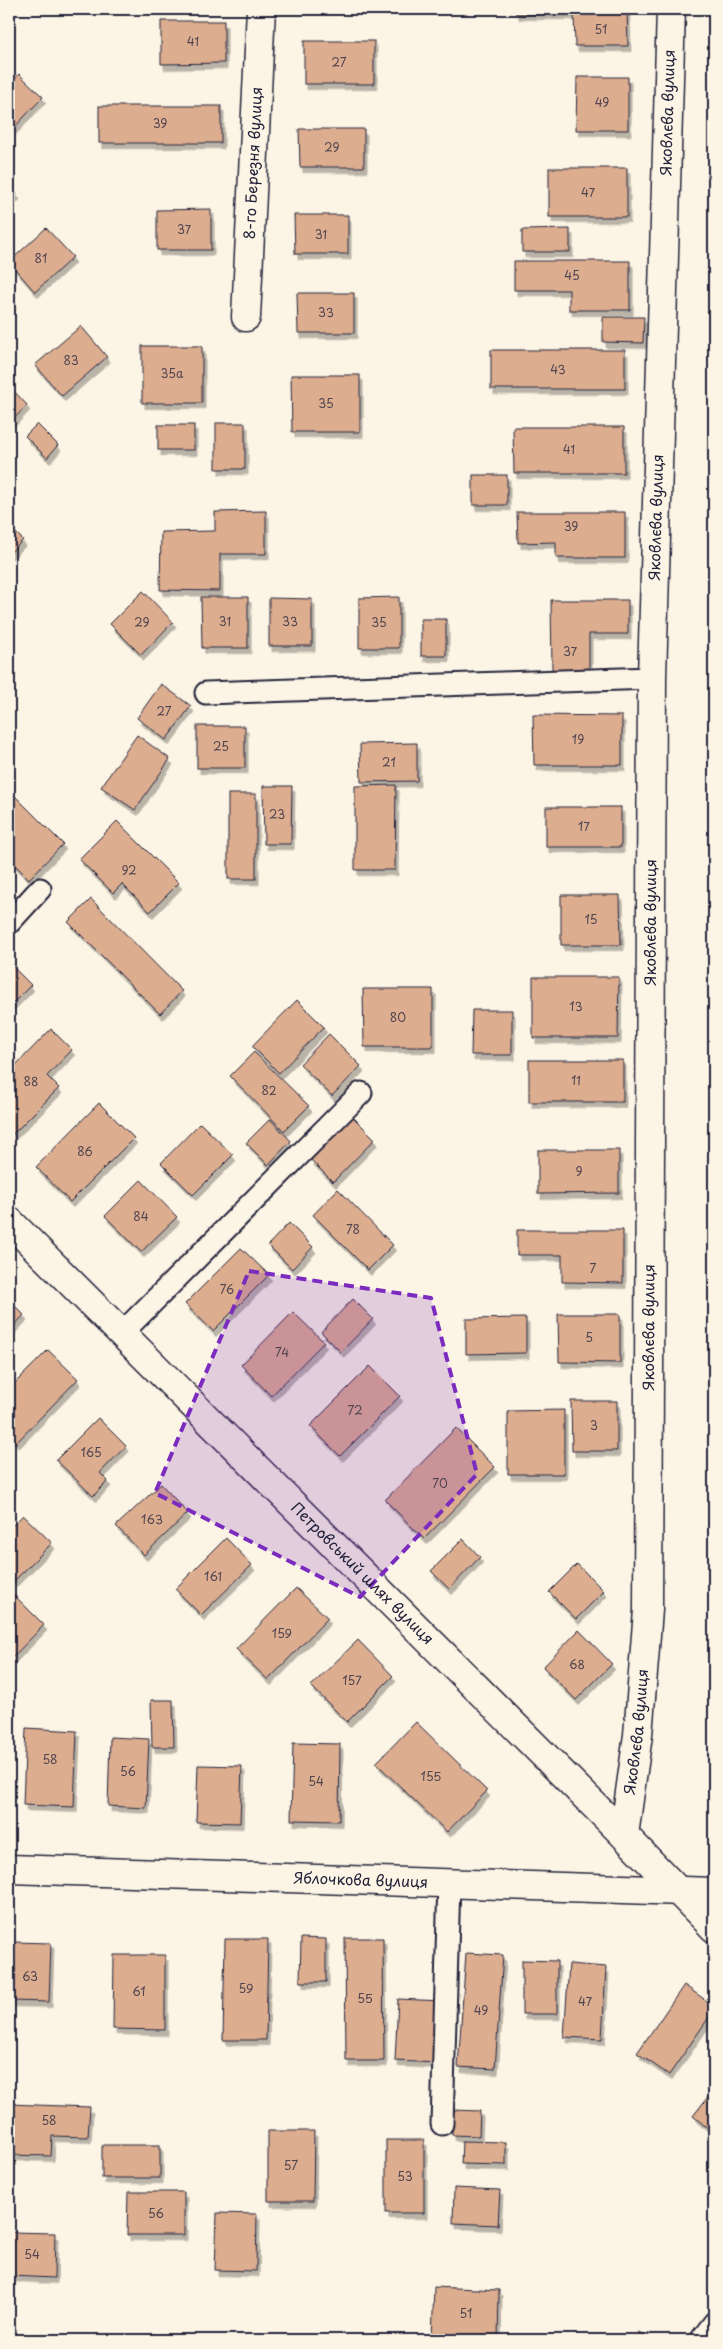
<svg xmlns="http://www.w3.org/2000/svg" width="723" height="2349" viewBox="0 0 723 2349" font-family="'Playpen Sans',sans-serif">
<defs>
<filter id="shadow"><feDropShadow dx="3" dy="5.5" stdDeviation="0" flood-color="#0004"/></filter>
</defs>
<rect width="100%" height="100%" fill="#fcf5e5"/>
<filter id="ink" filterUnits="userSpaceOnUse"><feTurbulence type="fractalNoise" baseFrequency=".02" numOctaves="2"/><feDisplacementMap in="SourceGraphic" scale="10" xChannelSelector="R" yChannelSelector="G"/><feConvolveMatrix kernelMatrix="1 2 1 2 8 2 1 2 1" color-interpolation-filters="sRGB"/></filter>
<g filter="url(#ink)">
<!-- building -->
<g fill="#ddad8f" stroke="#22223b" filter="url(#shadow)">
<polygon points="516,9 627,9 628,46 575,46 574,14 516,14"/>
<polygon points="161,21 224,21 224,63 161,64"/>
<rect x="304" y="41" width="70" height="43"/>
<polygon points="19,74 43,97 9,133 9,85"/>
<polygon points="577,77 628,77 628,130 576,130"/>
<rect x="99" y="106" width="122" height="37"/>
<polygon points="299,129 364,129 364,167 300,167"/>
<rect x="549" y="168" width="78" height="49"/>
<polygon points="9,186 17,194 9,202"/>
<polygon points="211,209 211,250 157,250 157,210"/>
<polygon points="294,215 348,215 348,254 295,254"/>
<polygon points="46,228 73,257 35,292 9,262"/>
<polygon points="570,229 570,252 522,252 522,230"/>
<polygon points="514,261 630,261 630,310 569,310 569,290 514,290"/>
<polygon points="297,293 354,293 354,333 298,333"/>
<polygon points="603,317 644,317 643,343 603,342"/>
<polygon points="81,326 107,357 62,396 35,365"/>
<rect x="142" y="346" width="60" height="57"/>
<rect x="491" y="350" width="134" height="39"/>
<polygon points="291,375 360,375 360,432 292,432"/>
<polygon points="9,386 27,405 11,422 9,419"/>
<rect x="216" y="423" width="29" height="46"/>
<polygon points="37,424 58,445 47,458 25,436"/>
<rect x="158" y="425" width="36" height="25"/>
<polygon points="513,427 624,427 624,473 514,473"/>
<rect x="473" y="475" width="34" height="30"/>
<polygon points="266,511 266,554 220,554 220,591 160,590 161,532 215,531 215,512"/>
<polygon points="517,512 625,512 625,558 556,558 556,542 518,543"/>
<polygon points="9,526 23,540 9,554"/>
<polygon points="143,591 173,622 141,655 110,624"/>
<polygon points="201,597 248,597 248,648 202,648"/>
<polygon points="399,597 399,648 359,648 359,598"/>
<polygon points="269,598 312,599 312,646 269,646"/>
<polygon points="551,600 628,600 628,634 589,634 589,670 552,670"/>
<rect x="421" y="619" width="25" height="37"/>
<polygon points="161,684 191,706 166,740 137,718"/>
<polygon points="533,715 622,716 622,765 534,765"/>
<rect x="197" y="726" width="48" height="42"/>
<polygon points="137,735 170,759 135,810 101,787"/>
<polygon points="417,743 417,781 361,782 360,744"/>
<polygon points="396,785 395,870 355,870 355,786"/>
<polygon points="263,786 292,786 291,844 264,844"/>
<polygon points="9,790 63,844 29,879 9,859"/>
<rect x="228" y="794" width="28" height="85"/>
<rect x="546" y="807" width="75" height="40"/>
<polygon points="117,821 179,883 150,912 122,884 113,893 79,859"/>
<polygon points="561,895 620,895 621,945 561,945"/>
<polygon points="91,899 182,991 160,1014 68,922"/>
<polygon points="9,963 31,985 9,1007"/>
<polygon points="533,977 619,977 618,1038 533,1038"/>
<polygon points="363,989 433,989 433,1047 364,1047"/>
<polygon points="297,1000 324,1027 279,1073 252,1046"/>
<polygon points="472,1010 512,1010 512,1055 471,1055"/>
<polygon points="51,1029 72,1050 47,1076 59,1088 11,1136 9,1134 9,1072"/>
<polygon points="329,1034 361,1066 332,1096 300,1064"/>
<polygon points="254,1052 309,1106 284,1131 230,1076"/>
<rect x="529" y="1060" width="94" height="42"/>
<polygon points="99,1103 134,1138 70,1202 36,1167"/>
<polygon points="352,1116 375,1139 333,1182 310,1159"/>
<polygon points="270,1119 291,1141 268,1165 246,1143"/>
<polygon points="200,1123 233,1155 193,1195 161,1163"/>
<polygon points="538,1150 619,1150 619,1193 538,1194"/>
<polygon points="141,1180 177,1217 141,1252 105,1216"/>
<polygon points="338,1189 393,1245 368,1270 313,1215"/>
<polygon points="289,1223 313,1247 292,1269 268,1245"/>
<polygon points="517,1230 623,1230 623,1283 562,1282 562,1255 517,1255"/>
<polygon points="241,1248 269,1275 213,1331 185,1304"/>
<polygon points="353,1299 373,1319 341,1352 321,1332"/>
<polygon points="9,1300 24,1315 9,1331"/>
<polygon points="293,1312 324,1342 271,1396 241,1365"/>
<polygon points="558,1314 620,1314 620,1363 559,1362"/>
<polygon points="526,1318 526,1353 466,1354 466,1319"/>
<polygon points="48,1350 78,1379 16,1443 9,1436 9,1389"/>
<polygon points="370,1366 400,1396 340,1456 310,1426"/>
<polygon points="571,1401 617,1401 617,1451 572,1451"/>
<polygon points="564,1410 564,1474 508,1474 508,1411"/>
<polygon points="98,1418 126,1446 100,1473 108,1481 93,1496 56,1460"/>
<polygon points="456,1428 495,1467 424,1539 385,1500"/>
<polygon points="161,1484 188,1513 144,1555 116,1526"/>
<polygon points="23,1515 52,1543 13,1582 9,1578 9,1547 11,1545 9,1542 9,1529"/>
<polygon points="226,1538 252,1565 201,1615 175,1589"/>
<polygon points="463,1539 480,1557 449,1589 431,1571"/>
<polygon points="577,1564 604,1591 576,1619 549,1592"/>
<polygon points="296,1588 328,1618 268,1680 236,1649"/>
<polygon points="14,1595 44,1625 9,1661 9,1600"/>
<polygon points="579,1630 612,1664 576,1700 543,1667"/>
<polygon points="358,1640 393,1676 347,1722 311,1686"/>
<polygon points="151,1700 173,1700 174,1747 152,1747"/>
<polygon points="416,1722 487,1791 447,1832 376,1763"/>
<polygon points="26,1728 77,1731 74,1807 23,1805"/>
<polygon points="110,1737 149,1739 146,1808 108,1806"/>
<polygon points="293,1743 340,1744 339,1821 291,1820"/>
<polygon points="198,1765 242,1766 240,1823 196,1822"/>
<polygon points="301,1938 326,1939 326,1982 300,1982"/>
<polygon points="345,1938 383,1938 384,2061 346,2061"/>
<polygon points="225,1939 268,1939 266,2040 223,2040"/>
<polygon points="12,1942 51,1943 49,2002 10,2001"/>
<polygon points="466,1953 503,1955 495,2069 458,2067"/>
<polygon points="114,1955 165,1955 165,2030 113,2029"/>
<polygon points="522,1960 557,1961 557,2014 522,2014"/>
<polygon points="569,1964 606,1967 602,2039 564,2037"/>
<polygon points="684,1985 714,2006 714,2010 669,2075 637,2053"/>
<polygon points="398,1999 443,2001 439,2063 395,2061"/>
<polygon points="714,2089 714,2125 710,2130 693,2116"/>
<polygon points="9,2104 90,2107 88,2137 52,2136 51,2156 9,2155"/>
<polygon points="453,2110 480,2111 479,2136 452,2135"/>
<polygon points="268,2131 314,2131 313,2201 268,2201"/>
<rect x="386" y="2140" width="38" height="73"/>
<polygon points="462,2141 506,2142 506,2165 461,2164"/>
<rect x="102" y="2145" width="58" height="33"/>
<polygon points="454,2188 500,2190 498,2225 453,2223"/>
<polygon points="128,2192 184,2192 184,2235 127,2235"/>
<polygon points="217,2213 257,2214 256,2271 215,2270"/>
<polygon points="9,2232 55,2233 54,2278 9,2276"/>
<polygon points="434,2287 499,2290 498,2340 432,2338"/>
<polygon points="638,2332 657,2340 634,2340"/>
</g>
<g fill="none" stroke-linecap="round" stroke-linejoin="round">
<!-- service casing -->
<g stroke="#22223b" stroke-width="25">
<g id="service">
<polyline points="206,693 652,678"/>
<polyline points="9,923 40,889"/>
<polyline points="120,1335 361,1093"/>
<polyline points="442,2124 449,1882"/>
<polyline points="701,2340 714,2323"/>
</g>
</g>
<!-- minor casing -->
<g stroke="#22223b" stroke-width="31">
<g id="minor">
<path id="s1" d="M246,317L261,9"/>
<path id="s2" d="M624,1835L638,1735L648,1610L652,678L671,9"/>
<path id="s3" d="M9,1869L714,1892"/>
</g>
</g>
<!-- tertiary casing -->
<g stroke="#22223b" stroke-width="31">
<g id="tertiary">
<path id="s4" d="M9,1221L624,1835L714,1928"/>
</g>
</g>
<!-- service -->
<use href="#service" stroke="#fcf5e5" stroke-width="21"/>
<!-- minor -->
<use href="#minor" stroke="#fcf5e5" stroke-width="28"/>
<!-- tertiary -->
<use href="#tertiary" stroke="#fcf5e5" stroke-width="28"/>
</g>
</g>
<!-- marked area -->
<path fill="#7b2cbf" fill-opacity="0.2" stroke="#7b2cbf" stroke-width="4" stroke-dasharray="10 6" stroke-linejoin="round" d="M249,1271L431,1298L477,1474L360,1597L155,1493Z"/>
<g text-anchor="middle" stroke-width="5" stroke-linejoin="round" paint-order="stroke">
<!-- number labels -->
<g font-size="12" fill="#514550">
<text x="601" y="34">51</text>
<text x="193" y="46">41</text>
<text x="339" y="67">27</text>
<text x="602" y="107">49</text>
<text x="160" y="128">39</text>
<text x="332" y="152">29</text>
<text x="588" y="197">47</text>
<text x="184" y="234">37</text>
<text x="321" y="239">31</text>
<text x="41" y="263">81</text>
<text x="572" y="280">45</text>
<text x="326" y="317">33</text>
<text x="71" y="365">83</text>
<text x="558" y="374">43</text>
<text x="172" y="378">35а</text>
<text x="326" y="408">35</text>
<text x="569" y="454">41</text>
<text x="571" y="531">39</text>
<text x="225" y="626">31</text>
<text x="290" y="626">33</text>
<text x="142" y="627">29</text>
<text x="379" y="627">35</text>
<text x="570" y="656">37</text>
<text x="164" y="716">27</text>
<text x="578" y="744">19</text>
<text x="221" y="751">25</text>
<text x="389" y="767">21</text>
<text x="277" y="819">23</text>
<text x="584" y="831">17</text>
<text x="129" y="875">92</text>
<text x="591" y="924">15</text>
<text x="576" y="1011">13</text>
<text x="398" y="1022">80</text>
<text x="576" y="1085">11</text>
<text x="31" y="1086">88</text>
<text x="269" y="1095">82</text>
<text x="85" y="1156">86</text>
<text x="579" y="1176">9</text>
<text x="141" y="1221">84</text>
<text x="353" y="1234">78</text>
<text x="593" y="1273">7</text>
<text x="227" y="1294">76</text>
<text x="589" y="1342">5</text>
<text x="282" y="1357">74</text>
<text x="355" y="1415">72</text>
<text x="594" y="1430">3</text>
<text x="91" y="1457">165</text>
<text x="440" y="1488">70</text>
<text x="152" y="1524">163</text>
<text x="213" y="1581">161</text>
<text x="282" y="1638">159</text>
<text x="577" y="1669">68</text>
<text x="352" y="1685">157</text>
<text x="50" y="1764">58</text>
<text x="128" y="1776">56</text>
<text x="431" y="1781">155</text>
<text x="316" y="1786">54</text>
<text x="30" y="1981">63</text>
<text x="246" y="1993">59</text>
<text x="139" y="1996">61</text>
<text x="365" y="2003">55</text>
<text x="585" y="2006">47</text>
<text x="481" y="2015">49</text>
<text x="49" y="2125">58</text>
<text x="291" y="2170">57</text>
<text x="405" y="2181">53</text>
<text x="156" y="2218">56</text>
<text x="32" y="2259">54</text>
<text x="466" y="2318">51</text>
</g>
<!-- street labels -->
<g font-size="15" fill="#22223b" stroke="#fcf5e5">
<text dy="5" stroke="none"><textPath href="#s2" startOffset="1724">Яковлєва вулиця</textPath></text>
<text dy="5" stroke="none"><textPath href="#s1" startOffset="154">8-го Березня вулиця</textPath></text>
<text dy="5" stroke="none"><textPath href="#s2" startOffset="1319">Яковлєва вулиця</textPath></text>
<text dy="5" stroke="none"><textPath href="#s2" startOffset="914">Яковлєва вулиця</textPath></text>
<text dy="5" stroke="none"><textPath href="#s2" startOffset="509">Яковлєва вулиця</textPath></text>
<text dy="5" stroke="none"><textPath href="#s4" startOffset="499">Петровський шлях вулиця</textPath></text>
<text dy="5" stroke="none"><textPath href="#s2" startOffset="104">Яковлєва вулиця</textPath></text>
<text dy="5" stroke="none"><textPath href="#s3" startOffset="352">Яблочкова вулиця</textPath></text>
</g>
</g>
<!-- margin -->
<rect width="723" height="2349" fill="none" stroke="#fcf5e5" stroke-width="30"/>
<rect x="15" y="15" width="693" height="2319" fill="none" stroke="#22223b" stroke-width="2" filter="url(#ink)"/>
</svg>
